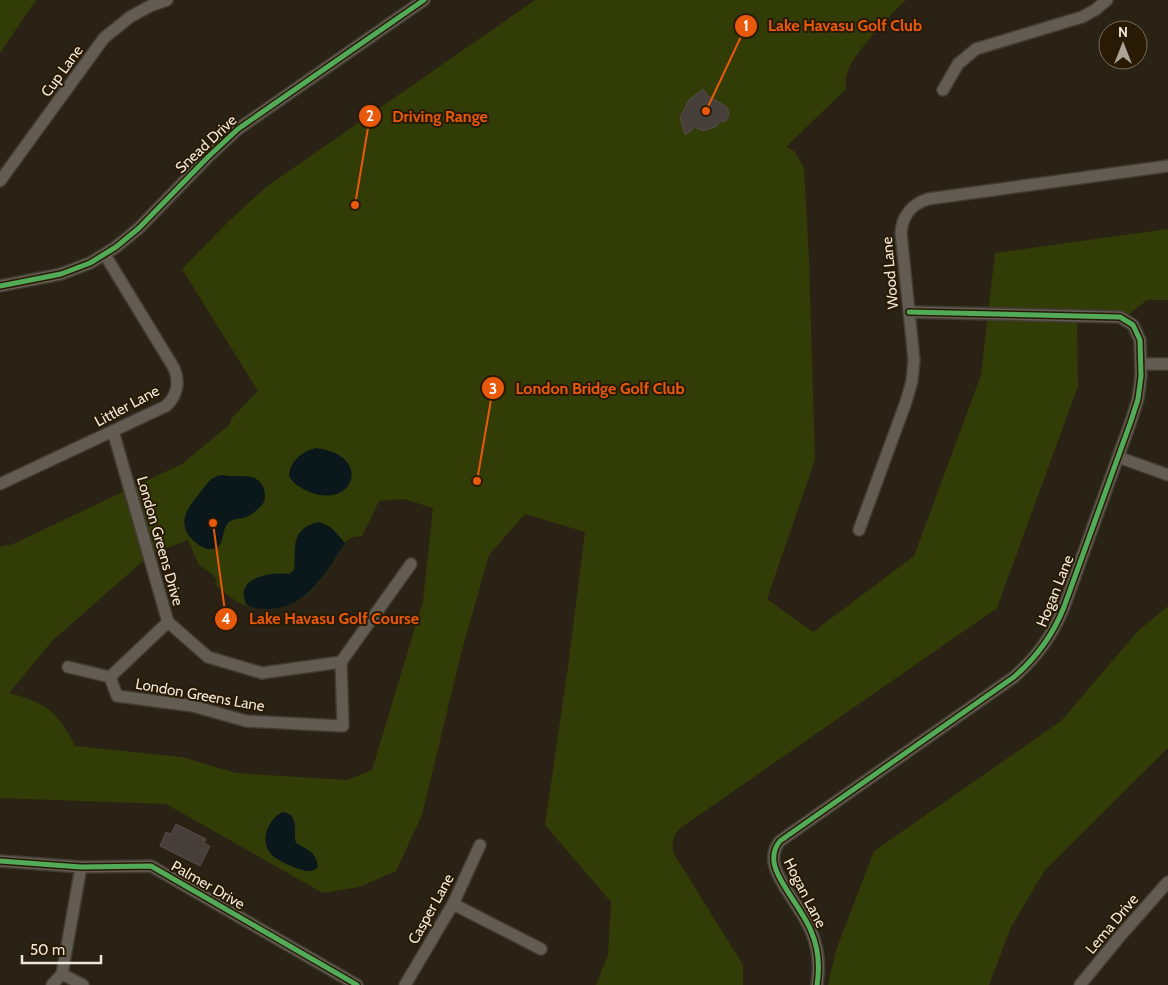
<svg xmlns="http://www.w3.org/2000/svg" width="1168" height="985" viewBox="0 0 1168 985" font-family="Cabin,sans-serif">
<rect width="100%" height="100%" fill="#2a2214"/>
<!-- green -->
<g fill="#323c07" fill-rule="evenodd">
<polygon points="0,0 36,0 0,53"/>
<path d="M535,0H906C891,14 852,55 847,73C845,78 846,84 846,89L786,147L794,151L804,168L809,258L815,460L767,599L813,632L914,556L981,375L995,253L1168,229V300H1147L1119,322L1077,323L1078,386L997,608L679,829C673,837 671,844 674,854L743,965V985H596L608,955L611,902L545,825L568,666L585,532L525,514L489,555L461,654L422,815L396,871L359,887L323,893L166,804L0,798V547L13,544L182,464L229,425L232,418L258,391L182,269L228,222L266,187ZM404,499L433,508L423,601L372,770L347,780L236,773L182,757L75,746C58,712 47,703 9,693L52,641L151,554L188,540L199,565L212,574L217,580L215,584C221,589 228,596 236,601C261,615 293,610 313,589C326,575 336,557 346,541L353,537L362,536L379,501Z"/>
<polygon points="1168,606 1168,748 1045,870 1011,927 989,985 828,985 836,950 874,851 1061,721 1137,632"/>
</g>
<!-- water -->
<g fill="#0a181b">
<path d="M316,448C374,455 354,512 307,491C299,487 294,484 289,476C290,461 302,451 316,448Z"/>
<path d="M222,475C231,477 242,475 252,477C263,480 269,496 262,505C259,508 254,513 250,515C244,520 236,517 229,522C221,529 225,544 216,548C207,553 195,543 190,537C177,521 189,506 199,494C207,485 209,477 222,475Z"/>
<path d="M318,522C332,525 336,533 345,543C326,572 308,608 269,609C261,609 253,609 246,604C234,577 271,572 289,574L294,570C297,549 288,530 318,522Z"/>
<path d="M282,812C300,814 293,830 296,843C307,849 317,853 318,867C315,869 312,872 308,871C300,871 278,861 272,855C259,841 267,821 282,812Z"/>
</g>
<!-- building -->
<g fill="#473f3a" stroke="#564c49">
<polygon points="703,89 708,96 727,107 729,114 726,121 719,122 717,126 703,131 695,127 685,135 680,117 689,100"/>
<polygon points="176,824 206,839 204,843 210,846 200,866 160,846 166,832 171,834"/>
</g>
<g fill="none" stroke-linecap="round" stroke-linejoin="round">
<!-- street casing -->
<g stroke="#423c32" stroke-width="14">
<g id="street">
<polyline points="943,90 958,64 976,49 1082,17 1095,10 1107,0"/>
<polyline points="0,181 104,38 130,17 150,6 167,0"/>
<polyline points="0,286 61,274 90,263 116,247 139,228 208,157 238,129 424,0"/>
<polyline points="1141,364 1168,364"/>
<polyline points="113,431 168,622 208,657 262,673 341,662"/>
<polyline points="1118,457 1168,475"/>
<path d="M0,484L166,406C177,396 180,382 174,368L105,255"/>
<path d="M859,530L906,402L912,381L914,360L901,233C902,216 912,204 928,199L1168,166"/>
<polyline points="341,662 411,564"/>
<polyline points="68,667 110,677"/>
<polyline points="110,677 117,696 193,706 246,721 343,726 341,662"/>
<polyline points="110,677 168,622"/>
<polyline points="0,861 81,867 151,866 357,985"/>
<polyline points="453,904 541,949"/>
<polyline points="62,974 83,985"/>
<polyline points="52,985 62,974 81,867"/>
<polyline points="405,985 453,904 480,845"/>
<path d="M817,985C820,966 819,949 811,931C804,912 776,880 774,862C773,854 775,847 780,841L1014,677C1037,657 1053,635 1064,607L1131,421L1138,399L1141,376L1140,340L1133,325L1120,317L909,312"/>
<polyline points="1080,985 1121,935 1168,882"/>
</g>
</g>
<!-- street -->
<use href="#street" stroke="#625c52" stroke-width="11"/>
<!-- cycleway casing -->
<g stroke="#281a04" stroke-width="8">
<g id="cycleway">
<polyline points="0,286 61,274 90,263 116,247 139,228 208,157 238,129 424,0"/>
<polyline points="0,861 81,867 151,866 357,985"/>
<path d="M817,985C820,966 819,949 811,931C804,912 776,880 774,862C773,854 775,847 780,841L1014,677C1037,657 1053,635 1064,607L1131,421L1138,399L1141,376L1140,340L1133,325L1120,317L909,312"/>
</g>
</g>
<!-- cycleway -->
<use href="#cycleway" stroke="#51ab58" stroke-width="5"/>
</g>
<g text-anchor="middle" stroke-width="4" stroke-linejoin="round" paint-order="stroke">
<!-- street labels -->
<g font-size="15" fill="#f1e8da" stroke="#281a04">
<text transform="translate(62 71) rotate(-54)" y="5">Cup Lane</text>
<text transform="translate(206 144) rotate(-43)" y="5">Snead Drive</text>
<text transform="translate(890 273) rotate(-95)" y="5">Wood Lane</text>
<text transform="translate(127 406) rotate(-28)" y="5">Littler Lane</text>
<text transform="translate(160 541) rotate(74)" y="5">London Greens Drive</text>
<text transform="translate(1055 591) rotate(-68)" y="5">Hogan Lane</text>
<text transform="translate(200 695) rotate(10)" y="5">London Greens Lane</text>
<text transform="translate(208 885) rotate(30)" y="5">Palmer Drive</text>
<text transform="translate(805 893) rotate(63)" y="5">Hogan Lane</text>
<text transform="translate(431 909) rotate(-61)" y="5">Casper Lane</text>
<text transform="translate(1112 924) rotate(-50)" y="5">Lema Drive</text>
</g>
</g>
<!-- callouts -->
<path fill="none" stroke="#e8590c" stroke-width="2" d="M706 111L746 26M355 205L370 116M477 481L493 388M213 523L226 619"/>
<g fill="#e8590c" stroke="#281a04" stroke-width="2">
<circle cx="706" cy="111" r="5"/>
<circle cx="355" cy="205" r="5"/>
<circle cx="477" cy="481" r="5"/>
<circle cx="213" cy="523" r="5"/>
<circle cx="746" cy="26" r="12"/>
<circle cx="370" cy="116" r="12"/>
<circle cx="493" cy="388" r="12"/>
<circle cx="226" cy="619" r="12"/>
</g>
<g font-size="15" text-anchor="middle" font-weight="bold" fill="#fff">
<text x="746" y="31">1</text>
<text x="370" y="121">2</text>
<text x="493" y="394">3</text>
<text x="226" y="624">4</text>
</g>
<g font-size="16" text-anchor="middle" font-weight="bold" fill="#e8590c" stroke="#281a04" stroke-width="4" stroke-linejoin="round" paint-order="stroke">
<text x="845" y="31">Lake Havasu Golf Club</text>
<text x="440" y="122">Driving Range</text>
<text x="600" y="394">London Bridge Golf Club</text>
<text x="334" y="624">Lake Havasu Golf Course</text>
</g>
<!-- north arrow -->
<g transform="translate(1123 45)"><circle r="24" fill="#281a04" stroke="#786c5a"/>
<path d="M0-4L9 19L0 12L-9 19Z" fill="#aba395"/>
<text y="-8" font-size="14" font-weight="bold" text-anchor="middle" fill="#f1e8da">N</text>
</g>
<!-- scale -->
<path d="M22 955v8h79v-8" fill="none" stroke="#f1e8da" stroke-width="2.5"/>
<text x="30" y="955" font-size="15" fill="#f1e8da" stroke="#281a04" stroke-width="4" paint-order="stroke">50 m</text>
</svg>
